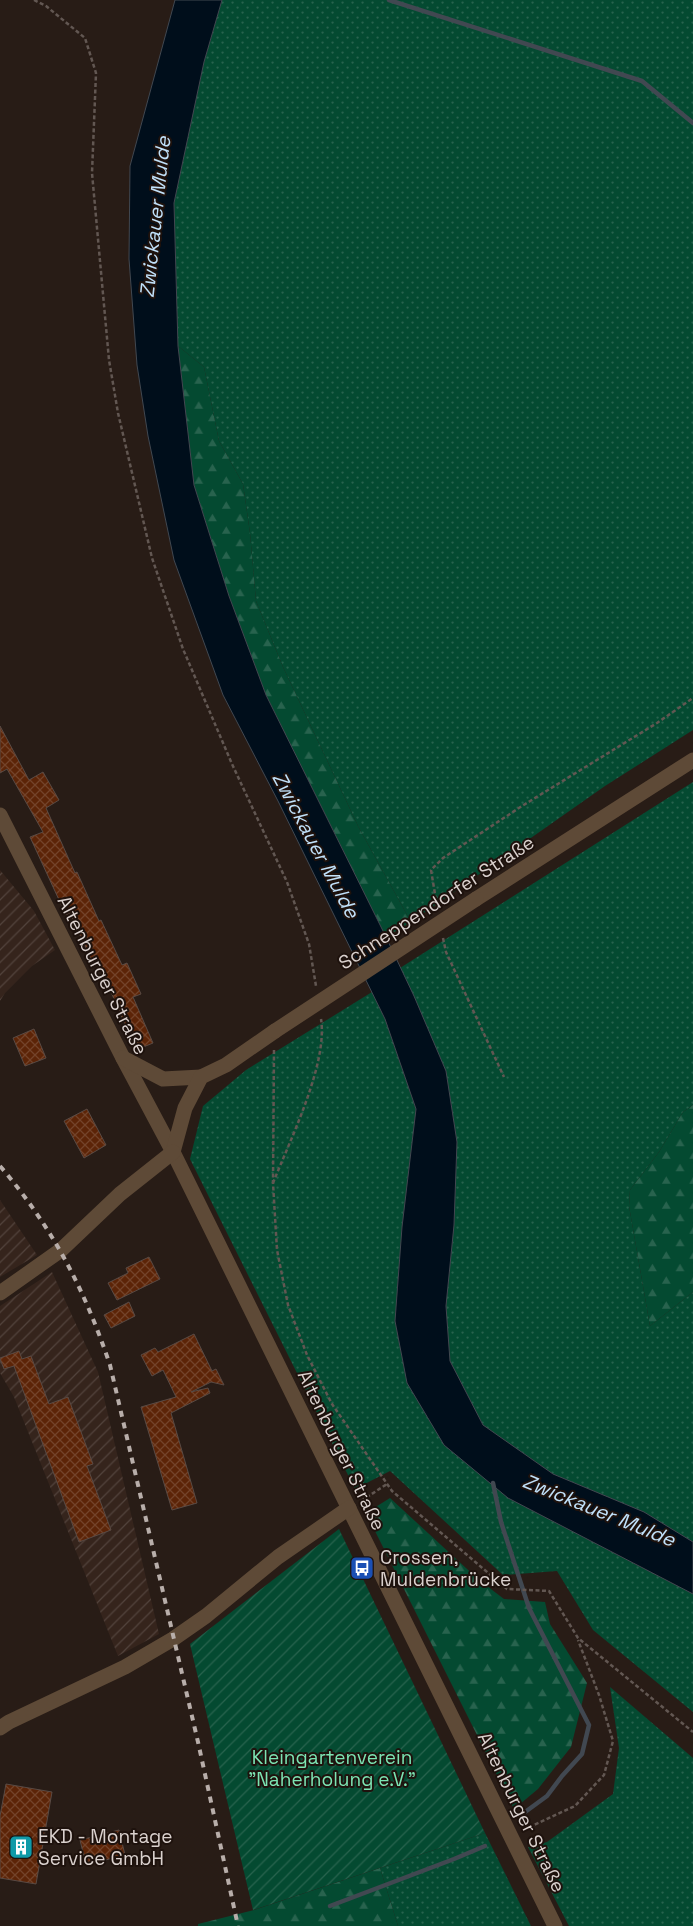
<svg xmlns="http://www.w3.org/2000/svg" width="693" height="1926" viewBox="0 0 693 1926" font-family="'Space Grotesk',sans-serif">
<defs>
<pattern id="industrial-furrows" width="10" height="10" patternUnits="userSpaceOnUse" patternTransform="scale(1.25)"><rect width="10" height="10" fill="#35241c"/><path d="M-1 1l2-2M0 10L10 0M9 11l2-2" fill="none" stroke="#52433c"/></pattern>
<pattern id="grass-dots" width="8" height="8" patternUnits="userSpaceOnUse" patternTransform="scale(1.25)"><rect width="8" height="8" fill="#044a31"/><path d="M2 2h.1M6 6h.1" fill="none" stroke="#28634e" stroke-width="1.8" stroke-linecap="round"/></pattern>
<pattern id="forest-firs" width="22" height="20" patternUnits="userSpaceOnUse" patternTransform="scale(1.25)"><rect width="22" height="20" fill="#044a31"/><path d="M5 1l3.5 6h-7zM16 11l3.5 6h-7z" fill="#28634e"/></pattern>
<pattern id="garden-furrows" width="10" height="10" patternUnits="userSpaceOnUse" patternTransform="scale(1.25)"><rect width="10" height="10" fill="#044a31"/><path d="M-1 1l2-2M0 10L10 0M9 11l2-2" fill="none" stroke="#28634e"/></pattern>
<pattern id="building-cross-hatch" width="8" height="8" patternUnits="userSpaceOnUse" patternTransform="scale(1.25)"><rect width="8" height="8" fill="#5c2407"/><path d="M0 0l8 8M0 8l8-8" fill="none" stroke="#73432a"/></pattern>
</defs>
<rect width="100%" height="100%" fill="#281c16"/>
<!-- industrial -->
<g fill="url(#industrial-furrows)">
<polygon points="0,870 34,911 55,950 32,966 5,993 0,1001"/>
<polygon points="0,1200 37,1255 0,1277"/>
<polygon points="52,1272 98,1372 159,1634 118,1656 14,1397 0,1373 0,1306"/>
</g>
<!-- grass -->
<g fill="url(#grass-dots)">
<polygon points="222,0 693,0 693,730 605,786 411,922 359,828 283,667 256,601 250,533 243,484 219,441 204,367 178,346 174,203 204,62"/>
<polygon points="693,782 693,1105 683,1112 659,1152 630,1190 629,1206 650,1326 693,1292 693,1542 644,1512 553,1474 483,1425 450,1361 446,1306 454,1225 457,1142 446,1071 400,968"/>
<polygon points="372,992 385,1019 416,1109 402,1227 395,1321 407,1383 508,1498 693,1594 693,1712 593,1630 557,1571 503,1575 390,1471 355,1489 190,1159 203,1106 246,1070"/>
<polygon points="610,1687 693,1758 693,1926 569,1926 528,1847 547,1842 613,1794 619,1748"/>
<polygon points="485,1833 531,1926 398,1926 380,1868"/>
</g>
<!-- forest -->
<g fill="url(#forest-firs)">
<polygon points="178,346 204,367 219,441 243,484 250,533 256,601 283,667 359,828 411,922 386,937 266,695 229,596 194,485"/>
<polygon points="693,1105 693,1292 650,1326 629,1206 630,1190 659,1152 683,1112"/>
<polygon points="390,1498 479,1580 504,1599 545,1602 550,1624 587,1683 571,1747 538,1789 514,1809 366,1513"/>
<polygon points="380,1868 398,1926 198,1926 198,1924 254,1910"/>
</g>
<!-- garden -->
<polygon fill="url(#garden-furrows)" points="339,1529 485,1833 253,1910 190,1644"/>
<!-- water -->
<polygon fill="#000e1b" stroke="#414851" points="175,0 222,0 204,62 174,203 178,346 194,485 229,596 266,695 386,937 414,996 446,1071 457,1142 454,1225 446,1306 450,1361 483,1425 553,1474 644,1512 693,1542 693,1594 508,1498 444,1445 407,1383 395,1321 402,1227 416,1109 385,1019 278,801 223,695 174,560 148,436 137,365 129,259 130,166"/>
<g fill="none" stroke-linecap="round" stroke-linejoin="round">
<!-- stream -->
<g stroke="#414851" stroke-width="4.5">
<polyline points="389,0 642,81 693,123"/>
<polyline points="493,1483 501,1522 529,1608 589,1725 582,1754 562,1776 547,1796 521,1815"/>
<polyline points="330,1906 454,1859 485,1846"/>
</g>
</g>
<!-- building -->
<g fill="url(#building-cross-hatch)" stroke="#594a44">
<polygon points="0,726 29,780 43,772 59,800 46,808 75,873 77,872 99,921 101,920 122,965 127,963 141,994 133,997 153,1043 136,1050 96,957 91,959 70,913 66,915 30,837 43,832 7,769 0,773"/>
<polygon points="34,1029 46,1058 25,1066 13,1038"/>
<polygon points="87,1109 106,1145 84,1158 64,1121"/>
<polygon points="149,1257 160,1279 117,1300 108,1283 128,1273 126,1268"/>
<polygon points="129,1302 135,1316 111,1328 104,1315"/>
<polygon points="194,1334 212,1371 216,1369 224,1385 211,1382 191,1392 208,1388 210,1393 171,1413 197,1503 172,1510 141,1407 176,1397 163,1370 152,1376 141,1355 155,1348 158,1352"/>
<polygon points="19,1351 22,1359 31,1356 49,1404 68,1397 93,1464 87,1466 111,1530 79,1542 14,1366 4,1369 0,1359 0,1358"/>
<polygon points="6,1784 52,1792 36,1884 0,1878 0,1816"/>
<polygon points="119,1830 125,1855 86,1865 80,1840"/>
</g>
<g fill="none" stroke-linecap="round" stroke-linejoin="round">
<!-- path -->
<g stroke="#625752" stroke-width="2.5" stroke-dasharray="4 2.5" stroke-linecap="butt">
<polyline points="34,0 46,6 85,38 96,73 92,173 109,360 118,413 152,558 183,649 232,764 287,882 309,944 316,986"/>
<polyline points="437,906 431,870 443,858 522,806 657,723 693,698"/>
<polyline points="443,938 446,952 504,1077"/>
<polyline points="274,1050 273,1183 277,1250 288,1305 307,1355 332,1404 392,1491 507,1589 549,1591 578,1638 693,1732"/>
<path d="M273,1183C290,1140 328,1064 321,1019"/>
<polyline points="361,1501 387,1484"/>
<polyline points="523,1830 575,1806 604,1775 613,1741 599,1695 578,1640"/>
</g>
<!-- minor -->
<g stroke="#5e4a37" stroke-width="15">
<polyline points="0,815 123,1058 173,1152 555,1926"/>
<polyline points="476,899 693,760"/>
<polyline points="123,1058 163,1079 201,1077"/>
<polyline points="173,1152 185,1108 201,1077 226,1065 275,1031"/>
<polyline points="0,1293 61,1250 120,1194 173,1152"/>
<polyline points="0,1728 9,1722 125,1667 173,1639 206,1616 278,1557 349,1508"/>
</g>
<!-- rail -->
<path stroke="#b8aeaa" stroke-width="4" stroke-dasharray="6 6" stroke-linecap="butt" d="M0,1166C53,1228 84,1288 110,1365L198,1742L238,1926"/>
<!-- minor-bridge -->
<polyline stroke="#5e4a37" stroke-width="15" points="275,1031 476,899"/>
</g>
<!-- icons -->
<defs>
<g id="bus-square" transform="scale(1.25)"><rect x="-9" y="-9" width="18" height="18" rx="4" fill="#1a4fb4" stroke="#1e120d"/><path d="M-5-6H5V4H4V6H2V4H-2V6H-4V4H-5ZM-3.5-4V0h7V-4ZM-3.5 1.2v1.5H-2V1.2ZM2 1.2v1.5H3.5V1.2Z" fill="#fff"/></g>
<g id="building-square" transform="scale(1.25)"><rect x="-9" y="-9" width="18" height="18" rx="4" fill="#0f9aa8" stroke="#1e120d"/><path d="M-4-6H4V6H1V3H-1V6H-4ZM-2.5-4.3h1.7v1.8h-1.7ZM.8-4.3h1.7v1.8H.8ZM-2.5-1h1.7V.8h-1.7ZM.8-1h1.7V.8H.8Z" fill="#fff"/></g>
</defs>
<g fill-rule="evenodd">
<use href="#bus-square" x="362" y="1568"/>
<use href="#building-square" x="21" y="1847"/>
</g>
<g text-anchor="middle" stroke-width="4" stroke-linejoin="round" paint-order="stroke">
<!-- street labels -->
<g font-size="19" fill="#dad1ce" stroke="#1e120d">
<text transform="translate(436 902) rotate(-33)" y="7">Schneppendorfer Straße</text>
<text transform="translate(103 975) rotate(63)" y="7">Altenburger Straße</text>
<text transform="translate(342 1450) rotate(64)" y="7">Altenburger Straße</text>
<text transform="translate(522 1812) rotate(64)" y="7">Altenburger Straße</text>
</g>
<!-- poi labels -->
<g font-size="19" fill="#dad1ce" stroke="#1e120d" text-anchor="start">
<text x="380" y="1564">Crossen,<tspan x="380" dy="22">Muldenbrücke</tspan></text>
<text x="38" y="1843">EKD - Montage<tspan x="38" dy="22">Service GmbH</tspan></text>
</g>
<!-- park labels -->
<g font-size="19" fill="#7ce4b3" stroke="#1e120d">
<text x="332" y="1764">Kleingartenverein<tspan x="332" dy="22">"Naherholung e.V."</tspan></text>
</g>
<!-- water labels -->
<g font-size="20" font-style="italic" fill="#c1e1fa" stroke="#1e120d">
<text transform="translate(155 217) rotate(-84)" y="7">Zwickauer Mulde</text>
<text transform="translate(316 845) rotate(62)" y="7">Zwickauer Mulde</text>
<text transform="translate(599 1510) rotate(22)" y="7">Zwickauer Mulde</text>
</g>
</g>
</svg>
